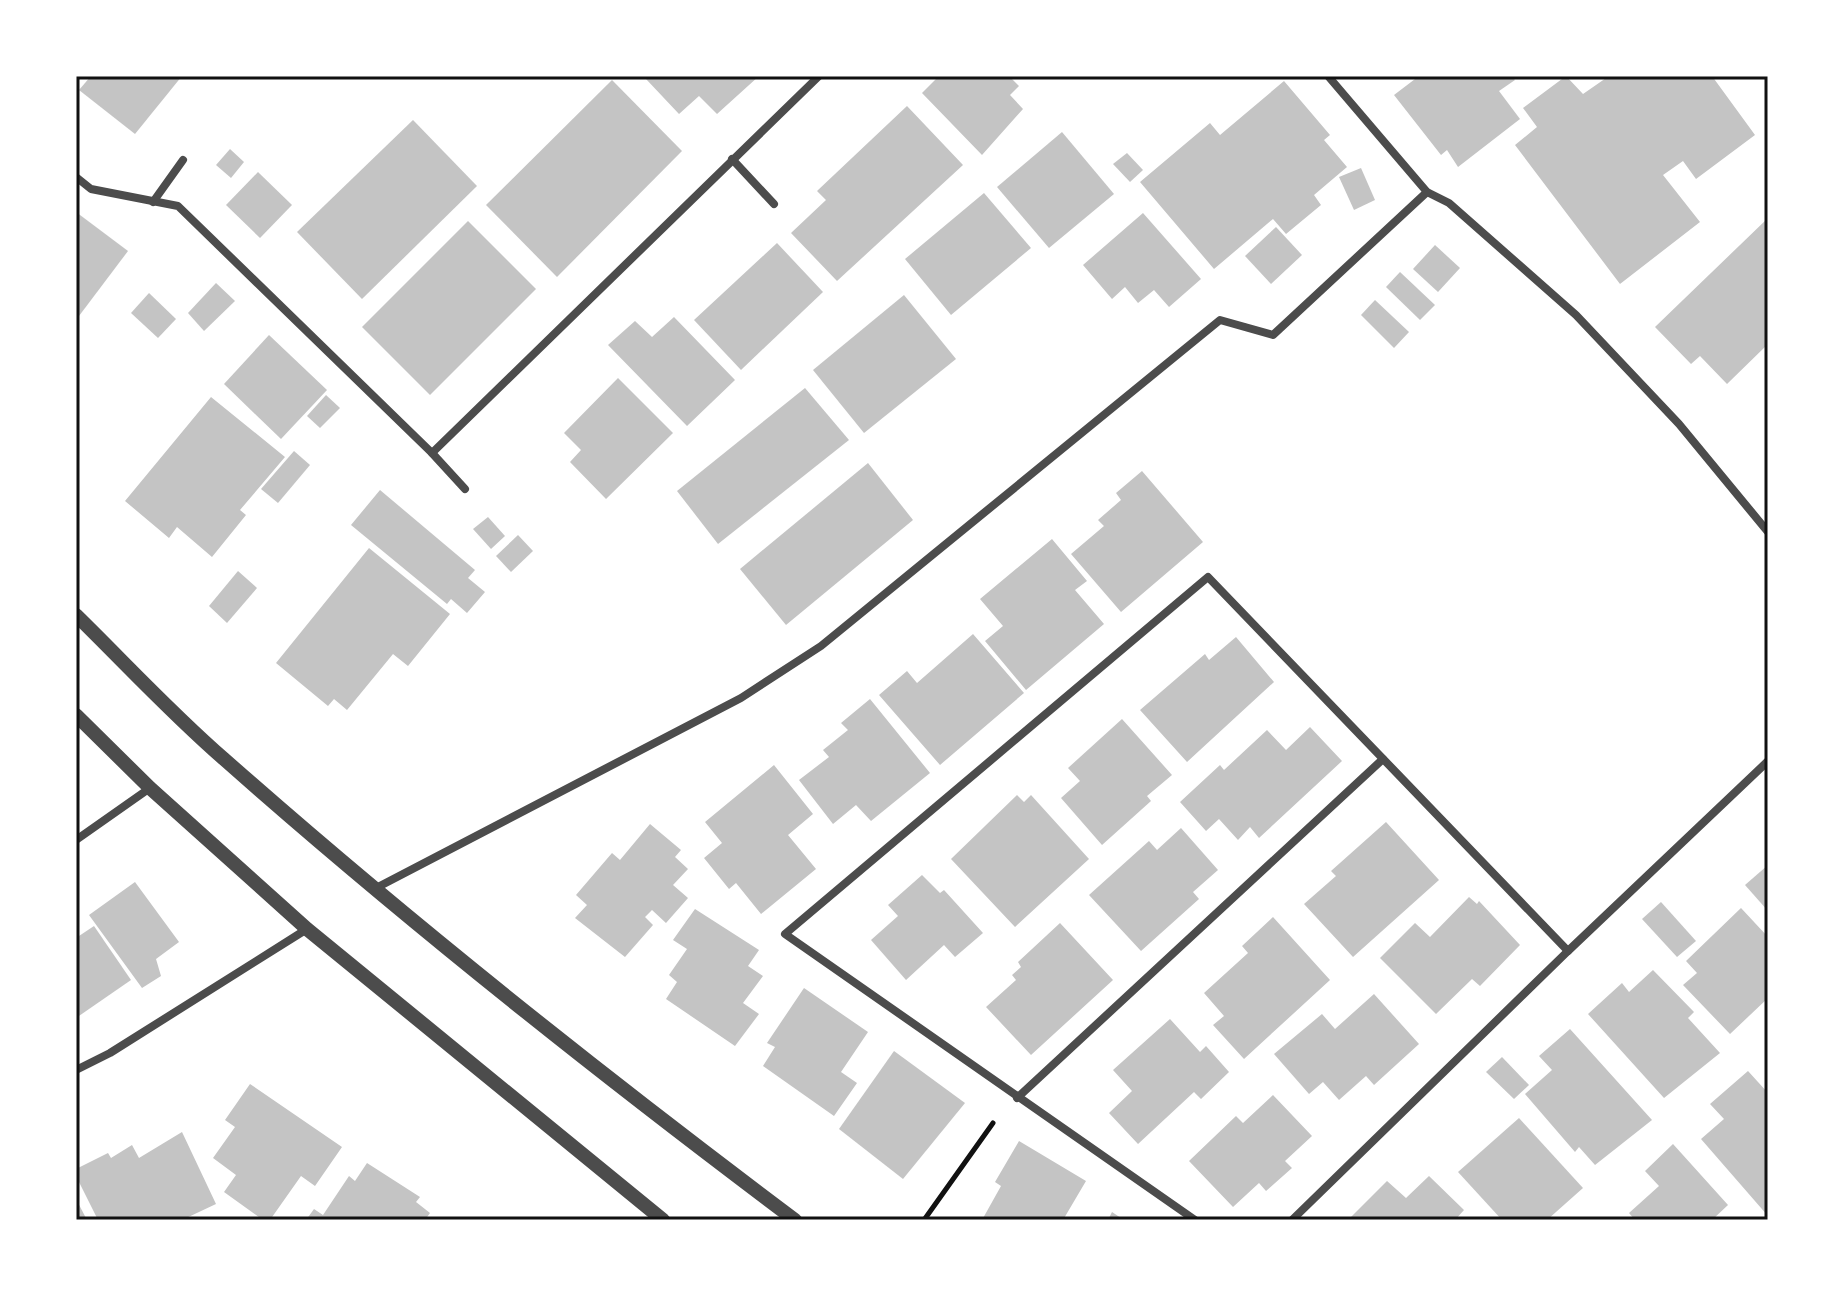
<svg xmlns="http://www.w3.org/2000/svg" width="1844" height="1296" viewBox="0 0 1844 1296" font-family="'Source Sans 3',sans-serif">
<rect width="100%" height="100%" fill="#fff"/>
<!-- building -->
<g fill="#c4c4c4">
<polygon points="91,76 182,76 135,134 79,90"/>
<polygon points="650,76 759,76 717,114 699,96 679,114 646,79"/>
<polygon points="939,76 1009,76 1019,86 1010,95 1023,109 982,155 922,93"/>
<polygon points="1419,76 1511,76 1515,80 1499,91 1520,119 1458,167 1447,150 1441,155 1394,95"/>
<polygon points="1566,76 1583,94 1609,76 1712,76 1755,135 1696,179 1683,161 1663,175 1700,222 1620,284 1515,145 1537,127 1523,108"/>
<polygon points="612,80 682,151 557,277 486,205"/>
<polygon points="1284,81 1330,135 1324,140 1347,167 1314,195 1321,205 1286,234 1273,219 1214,269 1140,182 1210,123 1220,135"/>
<polygon points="907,106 963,165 837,281 791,233 826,200 817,191"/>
<polygon points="413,120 477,186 362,299 297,232"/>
<polygon points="1062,132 1114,194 1049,248 997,187"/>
<polygon points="230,149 244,162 231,178 216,165"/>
<polygon points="1127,153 1143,170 1130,182 1113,164"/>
<polygon points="1361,168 1375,200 1354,210 1339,177"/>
<polygon points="258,172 292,205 260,238 226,205"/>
<polygon points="984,193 1031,248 951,315 905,259"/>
<polygon points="76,212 128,251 76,320"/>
<polygon points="1143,213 1201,279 1169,307 1154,290 1138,303 1125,287 1112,299 1083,265"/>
<polygon points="1768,218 1768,344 1727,384 1700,356 1691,364 1655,327"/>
<polygon points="468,221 536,289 430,395 362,327"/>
<polygon points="1276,227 1302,255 1271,284 1245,256"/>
<polygon points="777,243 823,292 741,370 694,320"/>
<polygon points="1435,245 1460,268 1438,292 1413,269"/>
<polygon points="1400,272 1435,305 1420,320 1386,287"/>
<polygon points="216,283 235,301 204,331 188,313"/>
<polygon points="149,293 176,319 158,338 131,313"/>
<polygon points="904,295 956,359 864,433 813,370"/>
<polygon points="1375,300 1409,332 1394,348 1361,315"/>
<polygon points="674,317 735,380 687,426 608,345 635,321 652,337"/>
<polygon points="269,335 327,390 281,439 224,384"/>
<polygon points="618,378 673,433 606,499 570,462 581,450 564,433"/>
<polygon points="805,388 849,440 718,544 677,491"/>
<polygon points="326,395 340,408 320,428 307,416"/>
<polygon points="211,397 285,457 240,510 246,515 212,557 177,527 169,538 125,501"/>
<polygon points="294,451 310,465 278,503 261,489"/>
<polygon points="868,463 913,520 786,625 740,569"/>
<polygon points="1142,471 1203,542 1121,612 1071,554 1104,526 1098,520 1121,500 1116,493"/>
<polygon points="380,490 475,570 468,578 485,592 467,613 451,599 447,604 351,525"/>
<polygon points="488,517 505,536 491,549 473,529"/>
<polygon points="518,535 533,551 511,572 496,556"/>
<polygon points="1052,539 1087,581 1075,590 1104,624 1026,690 985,641 1003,626 980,599"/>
<polygon points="369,548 450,614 408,666 393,654 347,710 334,699 328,706 276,663"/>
<polygon points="238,571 257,588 227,623 209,606"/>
<polygon points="973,634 1024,693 940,765 879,695 907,671 917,683"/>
<polygon points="1236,637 1274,682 1187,762 1140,710 1205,654 1209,660"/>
<polygon points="870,699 930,773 871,821 856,805 833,824 799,780 829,757 823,750 848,730 841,723"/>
<polygon points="1122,719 1172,775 1147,796 1151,801 1102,845 1061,798 1080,781 1068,768"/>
<polygon points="1310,727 1342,761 1259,838 1250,827 1238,840 1219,819 1206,831 1180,802 1220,765 1224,770 1267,730 1286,750"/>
<polygon points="774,765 813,814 788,835 816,869 761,914 736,883 729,889 704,858 722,843 705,822"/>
<polygon points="1017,795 1024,802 1031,795 1089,859 1015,927 951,859"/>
<polygon points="1386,822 1439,880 1353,957 1304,904 1336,876 1331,871"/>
<polygon points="650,824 681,850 675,857 688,869 673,885 688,898 666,923 652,910 645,917 653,925 625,957 575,918 587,905 576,895 612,853 620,860"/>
<polygon points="1181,828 1218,870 1193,892 1199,899 1141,951 1089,895 1149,841 1157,850"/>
<polygon points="1768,865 1768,911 1745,885"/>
<polygon points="922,875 940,893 944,890 983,933 955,957 944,945 906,980 871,940 898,916 888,905"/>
<polygon points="135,882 179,942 156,959 161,976 142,988 89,915"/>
<polygon points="1469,897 1477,904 1479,901 1520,945 1480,986 1472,979 1436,1014 1380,958 1415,923 1430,937"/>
<polygon points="1661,902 1696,941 1677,957 1642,919"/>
<polygon points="1741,908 1768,937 1768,998 1730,1034 1683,985 1697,973 1686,961"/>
<polygon points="695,909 759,950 748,966 763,976 743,1003 759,1014 735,1046 666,999 677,982 669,975 687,949 673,940"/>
<polygon points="1273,917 1330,980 1244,1059 1213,1025 1224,1016 1204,993 1248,953 1242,946"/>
<polygon points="1060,923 1113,980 1031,1055 986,1007 1016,980 1012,975 1021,967 1018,962"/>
<polygon points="94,926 131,980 76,1018 76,938"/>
<polygon points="1653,970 1694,1012 1688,1018 1720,1053 1664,1098 1588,1014 1622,983 1629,992"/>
<polygon points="804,988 868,1032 841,1072 857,1083 834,1116 763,1066 775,1047 767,1043"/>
<polygon points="1374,994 1419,1044 1374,1085 1366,1076 1339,1100 1323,1082 1309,1094 1274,1054 1322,1014 1335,1029"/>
<polygon points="1170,1019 1200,1052 1206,1046 1229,1072 1201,1099 1194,1092 1138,1144 1109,1113 1132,1091 1113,1070"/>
<polygon points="1570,1029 1652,1120 1595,1165 1579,1147 1575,1152 1525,1094 1552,1070 1539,1056"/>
<polygon points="894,1051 965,1103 903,1179 839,1129"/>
<polygon points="1502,1057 1529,1085 1514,1099 1486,1072"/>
<polygon points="1748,1071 1768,1093 1768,1216 1701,1139 1724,1119 1710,1104"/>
<polygon points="250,1084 342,1147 315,1186 301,1176 270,1220 263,1220 224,1192 236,1175 213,1158 235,1127 225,1120"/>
<polygon points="1273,1095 1312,1136 1285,1161 1292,1168 1266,1191 1259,1183 1233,1207 1189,1161 1236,1116 1243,1123"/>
<polygon points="1519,1118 1583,1188 1547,1220 1502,1220 1458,1172"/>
<polygon points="182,1132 216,1204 182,1220 98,1220 76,1176 76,1169 108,1153 111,1158 132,1145 139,1158"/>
<polygon points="1019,1141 1086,1181 1063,1220 982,1220 1001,1186 995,1182"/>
<polygon points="1673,1144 1728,1205 1712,1220 1635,1220 1629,1213 1659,1186 1645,1171"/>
<polygon points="367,1163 420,1197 416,1202 430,1213 425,1220 306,1220 314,1209 323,1215 349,1176 355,1181"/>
<polygon points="1429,1176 1464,1210 1455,1220 1348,1220 1387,1181 1406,1198"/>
<polygon points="76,1199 87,1220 76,1220"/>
<polygon points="1112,1212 1124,1220 1108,1220"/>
</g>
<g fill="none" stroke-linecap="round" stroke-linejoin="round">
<!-- path -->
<polyline stroke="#111" stroke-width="5" points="924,1220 993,1123"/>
<!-- minor -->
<g stroke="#4c4c4c" stroke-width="8">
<polyline points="1328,76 1427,192 1449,203 1576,315 1679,424 1768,532"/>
<polyline points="732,159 774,204"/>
<polyline points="76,177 91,189 178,206 432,453 465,489"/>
<polyline points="153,202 183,160"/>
<polyline points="432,453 819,76"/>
<polyline points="76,840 150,788"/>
<polyline points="376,888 741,698 821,646 1220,320 1273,335 1427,192"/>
<polyline points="76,1070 110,1053 307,929"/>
<polyline points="1017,1098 1383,759"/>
<polyline points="1195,1220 785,934 1208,577 1568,951 1768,761"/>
<polyline points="1292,1220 1568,951"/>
</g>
<!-- tertiary -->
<g stroke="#4c4c4c" stroke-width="14">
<path d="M76,615C125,663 172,714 224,759C407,921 599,1073 795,1220"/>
<polyline points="76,715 150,788 307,929 663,1220"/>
</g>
</g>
<!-- border -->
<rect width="1844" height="1296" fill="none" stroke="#ffffff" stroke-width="156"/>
<rect x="78" y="78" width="1688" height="1140" fill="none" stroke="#111" stroke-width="3"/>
</svg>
